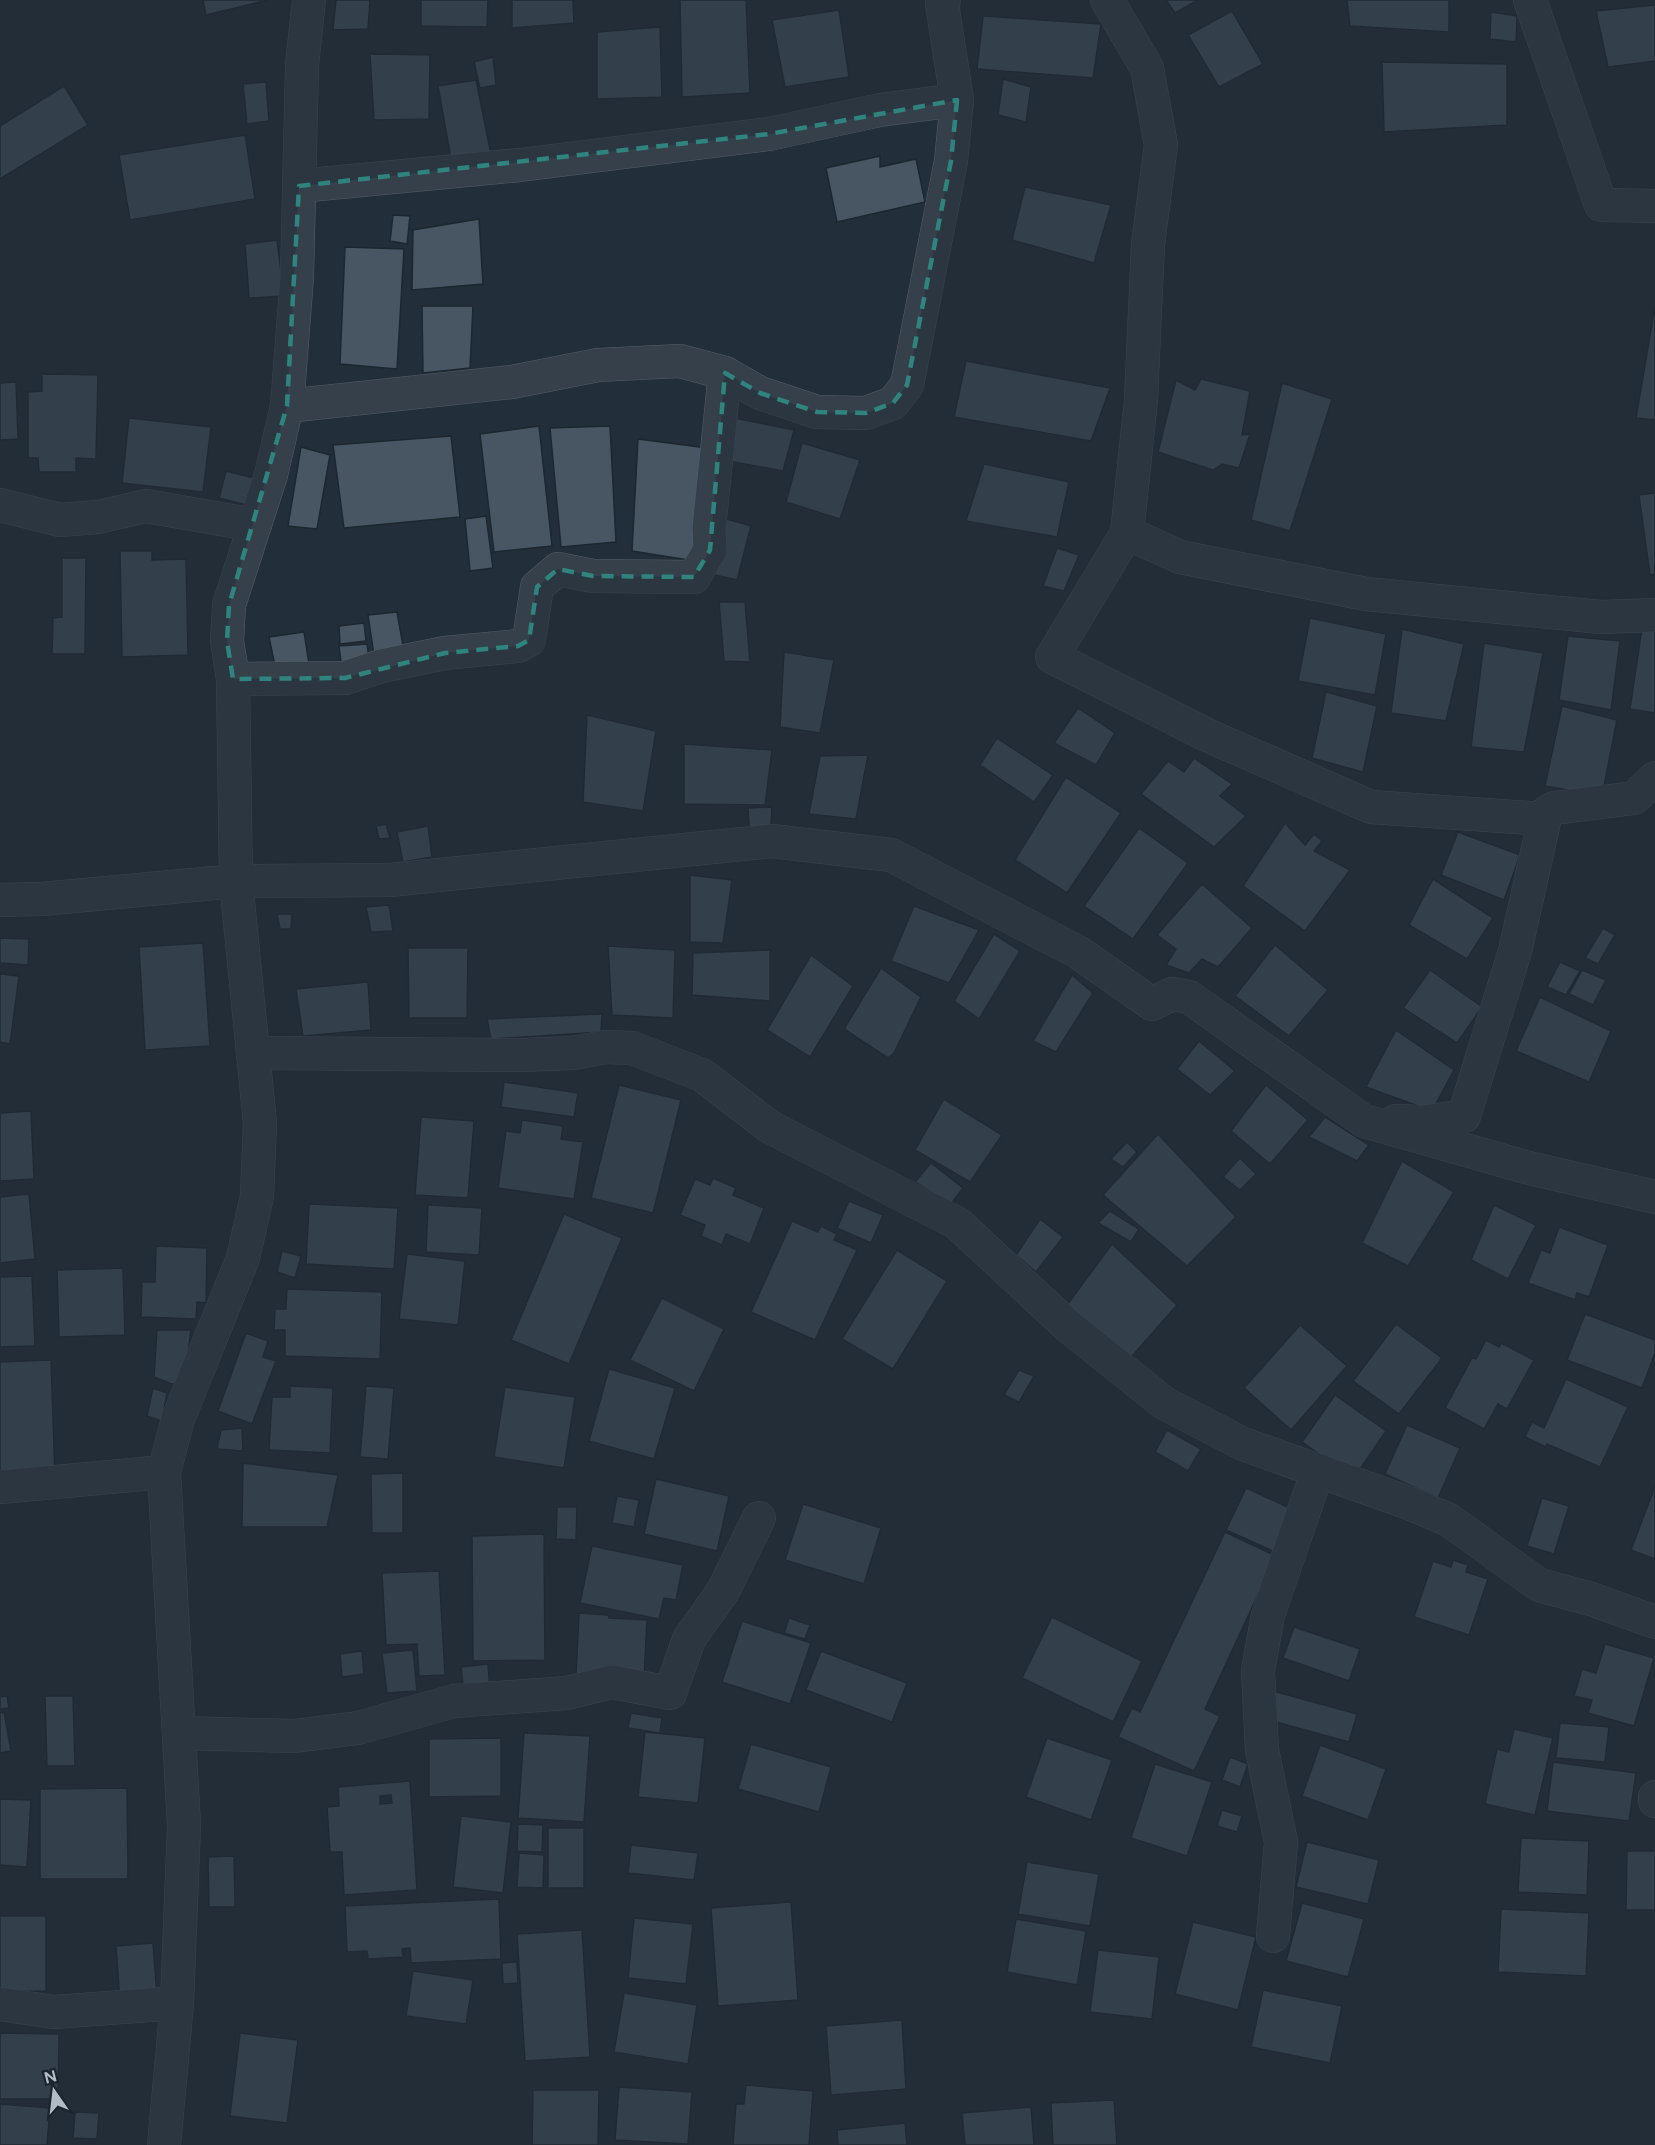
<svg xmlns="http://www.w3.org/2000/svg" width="1655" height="2145" viewBox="0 0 1655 2145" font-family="Figtree,sans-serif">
<rect width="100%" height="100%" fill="#222e39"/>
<!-- building -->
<g fill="#485663" stroke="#1d2730" stroke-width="1.5" fill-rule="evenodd">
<polygon points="203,0 268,0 206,15"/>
<polygon points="336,0 370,0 368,29 333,30"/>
<polygon points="421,0 488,0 487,27 421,26"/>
<polygon points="512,0 573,0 574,23 512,28"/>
<polygon points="680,0 746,0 750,93 682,97"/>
<polygon points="1166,0 1198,0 1175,13"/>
<polygon points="1347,0 1449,0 1449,32 1350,26"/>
<polygon points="1655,5 1655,61 1608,67 1596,11"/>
<polygon points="839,10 849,77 785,87 772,20"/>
<polygon points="1232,11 1263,64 1219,87 1188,35"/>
<polygon points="1491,12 1517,16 1516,42 1490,39"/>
<polygon points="983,16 1101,24 1093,78 977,69"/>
<polygon points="660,27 662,97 597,99 597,32"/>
<polygon points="370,54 430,55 429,119 374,120"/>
<polygon points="493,57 496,85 480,88 474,62"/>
<polygon points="1382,62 1507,64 1507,125 1384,132"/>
<polygon points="1003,79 1031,87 1026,122 998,115"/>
<polygon points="476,80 491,154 451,159 438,86"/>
<polygon points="266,82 269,121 247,124 243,84"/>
<polygon points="64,86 88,125 0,179 0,126"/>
<polygon points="245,135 255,199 130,220 119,155"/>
<polygon points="880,156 880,167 916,159 925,202 837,222 826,168"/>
<polygon points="1025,187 1111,205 1094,263 1012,240"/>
<polygon points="393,215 410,216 407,244 390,241"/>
<polygon points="479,219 483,284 412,290 413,230"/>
<polygon points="277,240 284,296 249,298 245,244"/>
<polygon points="345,247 404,249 397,369 340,364"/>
<polygon points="422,306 473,306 470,368 423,373"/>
<polygon points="1655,306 1655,420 1636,418"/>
<polygon points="966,361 1110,388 1091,441 954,417"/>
<polygon points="42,374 98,375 96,459 76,458 76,472 39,472 38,458 28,458 28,392 42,391"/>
<polygon points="1201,379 1250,391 1242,435 1250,434 1239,468 1222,464 1213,470 1158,452 1176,380 1195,390"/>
<polygon points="16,382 18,439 0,440 0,383"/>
<polygon points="1282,383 1332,399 1290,531 1251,520"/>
<polygon points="129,418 211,427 203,492 122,483"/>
<polygon points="734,418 794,430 783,471 729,461"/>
<polygon points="539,426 552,546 494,552 480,434"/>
<polygon points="610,426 616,542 561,547 550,428"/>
<polygon points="451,436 460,517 344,528 333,445"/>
<polygon points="638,439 707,448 695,561 632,551"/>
<polygon points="802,443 860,460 840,519 786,502"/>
<polygon points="301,447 330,455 317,529 288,526"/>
<polygon points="984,464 1069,482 1057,537 966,521"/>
<polygon points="226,471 254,478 247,505 219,498"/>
<polygon points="1655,493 1655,574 1650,575 1639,495"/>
<polygon points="486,516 493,568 470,571 465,519"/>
<polygon points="723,518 751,526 737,580 715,575"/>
<polygon points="1057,548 1079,555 1064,591 1043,586"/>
<polygon points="120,551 152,551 152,560 186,559 188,655 122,657"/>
<polygon points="62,558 86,558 85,654 52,654 53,618 62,617"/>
<polygon points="719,602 745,602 750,662 724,661"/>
<polygon points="397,612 405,657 375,662 368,615"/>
<polygon points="1310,618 1386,634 1375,695 1298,681"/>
<polygon points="364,623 366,641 340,644 339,626"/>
<polygon points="1642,628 1655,630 1655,713 1630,709"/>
<polygon points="1402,629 1464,644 1446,721 1391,713"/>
<polygon points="304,632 309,664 276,671 269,637"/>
<polygon points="1568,636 1620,641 1611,710 1559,700"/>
<polygon points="1484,643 1543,653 1524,752 1471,747"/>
<polygon points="367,644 370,667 342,670 339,646"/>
<polygon points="784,652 834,660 820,733 780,727"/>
<polygon points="1326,692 1377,706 1363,772 1312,758"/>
<polygon points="1562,706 1617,720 1602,796 1545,786"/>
<polygon points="1078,708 1115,733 1096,765 1054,743"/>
<polygon points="587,715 656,731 643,811 583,802"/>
<polygon points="997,738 1053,775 1034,802 980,765"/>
<polygon points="684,744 772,750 765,805 684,804"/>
<polygon points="868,755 856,819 809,814 820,756"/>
<polygon points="1194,758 1232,784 1220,796 1246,816 1214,847 1141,794 1168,761 1184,772"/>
<polygon points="1066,777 1121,813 1067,893 1015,860"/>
<polygon points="772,807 771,826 749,827 748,808"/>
<polygon points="1285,823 1305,845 1314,834 1322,841 1314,851 1350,870 1305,931 1243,886"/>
<polygon points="386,824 390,838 379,839 376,826"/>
<polygon points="428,826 432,857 403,862 397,832"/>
<polygon points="1139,828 1188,863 1133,939 1084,906"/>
<polygon points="1458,832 1520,855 1504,900 1441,875"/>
<polygon points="690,875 732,880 723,943 690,942"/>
<polygon points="1433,879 1493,918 1467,959 1409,925"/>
<polygon points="1202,884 1252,928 1218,967 1202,959 1189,973 1166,965 1176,949 1157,935"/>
<polygon points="389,905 393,931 371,932 366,907"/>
<polygon points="914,906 979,930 949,983 891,961"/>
<polygon points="277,914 292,914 291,929 280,929"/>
<polygon points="1603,928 1615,935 1598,964 1585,958"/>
<polygon points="994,934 1020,951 979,1019 954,1001"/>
<polygon points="0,938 29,939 28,965 0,963"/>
<polygon points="203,943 210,1046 145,1050 139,947"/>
<polygon points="1275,945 1328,990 1289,1036 1235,996"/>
<polygon points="608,946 675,950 673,1018 612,1015"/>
<polygon points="408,948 468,948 467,1018 409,1018"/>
<polygon points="770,950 770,1001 692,995 693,953"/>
<polygon points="811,955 853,986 810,1057 767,1030"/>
<polygon points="1560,962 1580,971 1566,995 1547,987"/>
<polygon points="881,968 921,997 894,1053 888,1058 844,1029"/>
<polygon points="1430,970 1482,1007 1457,1043 1403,1008"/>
<polygon points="1582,970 1606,980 1593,1005 1569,994"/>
<polygon points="0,974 19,976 10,1044 0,1042"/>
<polygon points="1072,975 1093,993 1056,1052 1033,1041"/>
<polygon points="368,982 371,1030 303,1036 296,989"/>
<polygon points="1540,997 1611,1031 1589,1082 1516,1051"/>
<polygon points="602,1014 601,1032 491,1039 487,1019"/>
<polygon points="1396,1030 1454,1070 1432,1111 1366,1087"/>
<polygon points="1199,1041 1235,1071 1210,1095 1177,1069"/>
<polygon points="504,1082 578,1093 574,1117 501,1107"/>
<polygon points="619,1085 681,1100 653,1213 591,1198"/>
<polygon points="1266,1085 1308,1120 1270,1164 1231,1131"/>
<polygon points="944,1099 1002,1135 970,1182 915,1150"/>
<polygon points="31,1111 34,1179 0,1181 0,1113"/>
<polygon points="421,1117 474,1121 468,1198 415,1195"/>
<polygon points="1325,1117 1369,1145 1357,1161 1309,1137"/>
<polygon points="522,1120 563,1126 561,1139 583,1142 574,1199 498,1188 506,1131 520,1133"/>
<polygon points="1158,1134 1236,1217 1187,1266 1103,1195"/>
<polygon points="1127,1142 1137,1152 1123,1167 1111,1159"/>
<polygon points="1240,1158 1256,1174 1240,1190 1223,1177"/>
<polygon points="1402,1161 1454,1192 1408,1266 1362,1243"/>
<polygon points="931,1163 963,1188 951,1204 915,1182"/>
<polygon points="713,1178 736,1188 733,1195 764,1208 750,1244 726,1234 722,1245 701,1236 705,1225 680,1215 695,1179 710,1185"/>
<polygon points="29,1194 35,1259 0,1263 0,1197"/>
<polygon points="849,1201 883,1215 871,1243 837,1228"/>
<polygon points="309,1204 398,1208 394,1269 306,1264"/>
<polygon points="428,1205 482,1208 479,1255 426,1252"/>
<polygon points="1494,1205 1536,1225 1508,1279 1471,1260"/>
<polygon points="1110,1211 1139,1229 1131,1242 1098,1223"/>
<polygon points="564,1214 622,1238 569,1364 511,1340"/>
<polygon points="1040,1219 1063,1237 1036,1272 1016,1255"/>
<polygon points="792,1221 818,1232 821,1226 837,1234 834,1240 857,1250 815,1340 751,1312"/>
<polygon points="1559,1227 1608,1245 1589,1297 1577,1293 1575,1300 1528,1283 1541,1250 1550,1253"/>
<polygon points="1112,1244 1177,1305 1126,1363 1062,1312"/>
<polygon points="156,1246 207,1248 206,1303 197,1302 196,1319 141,1317 142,1282 155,1282"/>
<polygon points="897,1250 947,1281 893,1369 842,1339"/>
<polygon points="282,1251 301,1256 295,1278 277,1272"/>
<polygon points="407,1254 465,1261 458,1325 399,1319"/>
<polygon points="123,1268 125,1335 59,1337 57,1270"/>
<polygon points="32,1276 35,1346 0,1347 0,1277"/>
<polygon points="287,1289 382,1292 380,1359 285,1356 285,1330 274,1330 275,1309 286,1309"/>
<polygon points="662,1298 724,1329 694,1391 630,1360"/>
<polygon points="1585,1314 1655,1340 1655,1353 1642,1388 1567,1360"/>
<polygon points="1396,1324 1442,1358 1399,1414 1353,1381"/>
<polygon points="1300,1325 1347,1366 1291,1430 1244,1388"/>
<polygon points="157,1330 191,1330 184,1383 172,1384 154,1377"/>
<polygon points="246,1333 268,1341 263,1357 276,1361 252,1424 218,1411"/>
<polygon points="1486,1340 1499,1347 1501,1343 1534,1360 1507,1409 1498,1404 1484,1429 1445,1408 1472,1358 1476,1359"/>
<polygon points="51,1360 55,1478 0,1480 0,1362"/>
<polygon points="609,1369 675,1388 654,1459 589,1441"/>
<polygon points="1019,1370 1034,1376 1019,1402 1004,1395"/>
<polygon points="1566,1379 1628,1407 1600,1467 1547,1444 1546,1447 1525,1437 1532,1422 1544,1428"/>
<polygon points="290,1386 333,1388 330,1453 269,1450 272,1397 290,1397"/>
<polygon points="366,1386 394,1388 388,1459 360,1457"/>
<polygon points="505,1387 575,1397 564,1468 494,1457"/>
<polygon points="153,1388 167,1393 162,1421 147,1416"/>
<polygon points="1335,1395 1386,1431 1354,1478 1302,1442"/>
<polygon points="1407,1425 1460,1448 1438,1498 1385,1474"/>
<polygon points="242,1428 243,1451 217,1449 221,1430"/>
<polygon points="1167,1430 1201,1449 1188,1471 1155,1452"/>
<polygon points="243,1463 338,1475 327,1527 242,1527"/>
<polygon points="403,1473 403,1533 372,1533 371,1474"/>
<polygon points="656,1479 729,1496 717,1551 644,1534"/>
<polygon points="1655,1486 1655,1559 1631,1550"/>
<polygon points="1246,1488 1294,1510 1275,1552 1226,1530"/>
<polygon points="617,1496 639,1500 634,1527 612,1523"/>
<polygon points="1542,1498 1569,1506 1554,1554 1527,1546"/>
<polygon points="803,1504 881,1528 864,1584 785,1560"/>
<polygon points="557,1507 577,1507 576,1540 556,1539"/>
<polygon points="1225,1532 1276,1556 1205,1709 1220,1716 1194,1771 1118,1737 1132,1708 1140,1712"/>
<polygon points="544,1534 545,1660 473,1661 472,1536"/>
<polygon points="592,1546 683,1565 676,1600 664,1598 659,1619 580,1603"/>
<polygon points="1453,1560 1468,1565 1466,1572 1488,1579 1469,1635 1414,1617 1433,1561 1451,1567"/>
<polygon points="439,1571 445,1675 419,1676 417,1644 386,1645 382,1573"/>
<polygon points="579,1613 608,1615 609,1618 647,1620 644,1678 576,1676"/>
<polygon points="1052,1617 1142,1661 1113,1722 1022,1678"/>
<polygon points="789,1618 810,1625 805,1639 784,1633"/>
<polygon points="742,1621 811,1643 790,1704 722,1682"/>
<polygon points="1294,1627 1360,1649 1349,1681 1283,1658"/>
<polygon points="1605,1644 1654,1658 1634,1726 1588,1713 1592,1700 1574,1696 1582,1669 1596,1673"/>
<polygon points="413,1650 417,1691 387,1693 382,1653"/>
<polygon points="362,1651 364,1674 342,1677 340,1654"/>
<polygon points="821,1651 907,1683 892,1722 806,1690"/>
<polygon points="488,1664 490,1691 464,1693 461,1667"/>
<polygon points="1273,1691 1357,1714 1349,1742 1265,1719"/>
<polygon points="7,1696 9,1708 0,1709 0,1697"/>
<polygon points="45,1696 73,1696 75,1766 47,1766"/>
<polygon points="4,1712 11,1751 0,1753 0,1713"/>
<polygon points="631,1713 662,1718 660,1733 628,1728"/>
<polygon points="1560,1723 1609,1727 1605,1762 1556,1758"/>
<polygon points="1514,1729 1553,1738 1535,1815 1485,1804 1497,1749 1509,1752"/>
<polygon points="645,1732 705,1738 698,1803 638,1797"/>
<polygon points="524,1733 590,1736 584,1822 518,1818"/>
<polygon points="501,1738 501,1796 429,1797 429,1739"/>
<polygon points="1047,1738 1112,1760 1091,1820 1026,1797"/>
<polygon points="751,1744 831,1767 819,1812 738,1789"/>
<polygon points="1320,1745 1386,1769 1368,1820 1302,1796"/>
<polygon points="1230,1757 1248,1764 1240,1787 1222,1780"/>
<polygon points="1553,1762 1636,1773 1629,1821 1547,1811"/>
<polygon points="1155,1764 1212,1782 1187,1856 1131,1838"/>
<path d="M410,1781L417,1890L344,1895L342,1852H330L327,1807L339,1806L338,1787ZM391,1795L392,1803L380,1804V1796Z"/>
<polygon points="127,1788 128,1879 40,1879 40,1789"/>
<polygon points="0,1799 31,1800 27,1867 0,1865"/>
<polygon points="1222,1810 1242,1816 1237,1832 1217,1826"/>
<polygon points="461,1816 511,1822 503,1893 453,1887"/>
<polygon points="518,1824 543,1825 542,1852 517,1851"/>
<rect x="548" y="1828" width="36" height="60"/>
<polygon points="1521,1838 1589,1841 1587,1895 1518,1892"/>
<polygon points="1307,1842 1379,1860 1368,1904 1296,1887"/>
<polygon points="631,1845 698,1853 694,1880 628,1873"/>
<polygon points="1627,1851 1655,1851 1655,1910 1626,1910"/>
<polygon points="519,1853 544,1855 543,1888 517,1887"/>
<polygon points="234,1856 235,1907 209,1907 208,1857"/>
<polygon points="1027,1862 1099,1874 1090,1926 1018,1914"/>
<polygon points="499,1899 501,1959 411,1963 410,1948 402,1949 403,1957 368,1959 367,1951 347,1952 345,1906"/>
<polygon points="791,1902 798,2000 718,2006 711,1908"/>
<polygon points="1302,1903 1364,1919 1348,1977 1286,1961"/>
<polygon points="1501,1909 1589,1913 1586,1976 1498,1972"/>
<polygon points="0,1916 46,1916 46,1991 0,1992"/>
<polygon points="634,1918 693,1924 686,1984 628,1978"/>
<polygon points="1016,1919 1086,1931 1077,1985 1007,1972"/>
<polygon points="1193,1922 1256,1937 1238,2010 1175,1994"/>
<polygon points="582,1930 590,2057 525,2061 517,1934"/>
<polygon points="153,1943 157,1998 120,2001 116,1946"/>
<polygon points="1098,1950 1159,1957 1152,2019 1090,2012"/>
<polygon points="517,1962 518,1983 503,1984 502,1963"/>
<polygon points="413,1971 473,1980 466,2024 406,2016"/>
<polygon points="1263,1990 1342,2006 1330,2063 1251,2047"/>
<polygon points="624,1993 697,2005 688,2064 614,2052"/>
<polygon points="902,2020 906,2089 831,2095 826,2026"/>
<polygon points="0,2033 59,2034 58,2099 0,2099"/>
<polygon points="240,2033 298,2040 287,2123 230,2116"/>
<polygon points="746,2085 813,2091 809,2145 733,2145 736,2104 744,2104"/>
<polygon points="619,2087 692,2092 688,2144 615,2140"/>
<polygon points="533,2090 599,2090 598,2145 532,2145"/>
<polygon points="1114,2100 1117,2145 1053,2145 1051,2103"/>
<polygon points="0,2104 50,2108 47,2145 0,2145"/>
<polygon points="1031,2107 1034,2145 965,2145 962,2113"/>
<polygon points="75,2112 99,2113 97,2139 73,2138"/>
<polygon points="905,2123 907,2145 838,2145 837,2130"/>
</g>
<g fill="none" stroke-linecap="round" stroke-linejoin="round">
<!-- minor casing -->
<g stroke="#535e67" stroke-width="34">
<g id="minor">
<polyline points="1107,0 1147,68 1161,145 1148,244 1141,400 1127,533 1180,557 1366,594 1601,617 1655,615"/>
<polyline points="1530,0 1601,205 1655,206"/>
<polyline points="299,186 520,165 769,134 880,110 957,100"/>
<polyline points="287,406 512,382 598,365 680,361 725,373 760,393 817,412 866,413 893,403 907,385 951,161 957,100 942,4 944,0"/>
<polyline points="0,505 60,520 98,517 146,506 255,525"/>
<polyline points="1127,533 1052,657 1207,735 1371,807 1544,819"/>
<polyline points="233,679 345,678 381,666 445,653 518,646 529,640 537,587 558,569 593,576 694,577 710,550 709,528 725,373"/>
<polyline points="0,900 42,899 236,881 390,880 772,841 891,855 1078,952 1152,1004 1172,994 1189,997 1364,1121 1529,1168 1655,1197"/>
<polyline points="253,1053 522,1055 573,1053 605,1047 632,1048 702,1075 770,1127 957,1223 1069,1327 1164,1403 1243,1444 1409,1503 1449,1520 1539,1585 1591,1599 1655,1622"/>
<polyline points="1396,1121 1424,1122 1464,1116 1515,951 1546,813 1554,808 1634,798 1655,778"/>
<polyline points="0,1487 164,1472"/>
<polyline points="179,1733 295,1736 358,1728 454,1701 567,1693 612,1682 670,1693 689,1639 723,1591 759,1518"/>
<polyline points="1655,1797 1655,1801"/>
<polyline points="1273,1936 1281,1842 1262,1750 1258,1670 1268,1615 1318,1470"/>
<polyline points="0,2004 54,2012 177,2003"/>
<polyline points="164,2145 177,2003 184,1825 164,1472 178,1419 243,1258 257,1196 260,1123 236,881 233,679 227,641 229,605 271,475 287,406 297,277 302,65 309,0"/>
</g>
</g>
<!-- minor -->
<use href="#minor" stroke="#35404a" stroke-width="33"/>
</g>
<!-- marked area -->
<path d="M0 0H1655V2145H0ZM957,100L951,161L907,385L893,403L866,413L817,412L760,393L725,373L710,550L694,577L593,576L558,569L537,587L529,640L518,646L445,653L345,678L233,679L227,641L229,605L287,406L299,186L769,134Z" fill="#222e39" fill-opacity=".55" fill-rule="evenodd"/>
<path fill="none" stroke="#2f8480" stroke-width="4.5" stroke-dasharray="12 8" stroke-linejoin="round" d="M957,100L951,161L907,385L893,403L866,413L817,412L760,393L725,373L710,550L694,577L593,576L558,569L537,587L529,640L518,646L445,653L345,678L233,679L227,641L229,605L287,406L299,186L769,134Z"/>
<!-- north arrow -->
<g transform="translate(54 2091) rotate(346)" stroke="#1b252e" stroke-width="4.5" paint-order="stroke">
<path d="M0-4.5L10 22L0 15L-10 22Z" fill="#b0bbc6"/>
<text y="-9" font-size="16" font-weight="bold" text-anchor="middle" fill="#b0bbc6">N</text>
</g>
</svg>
